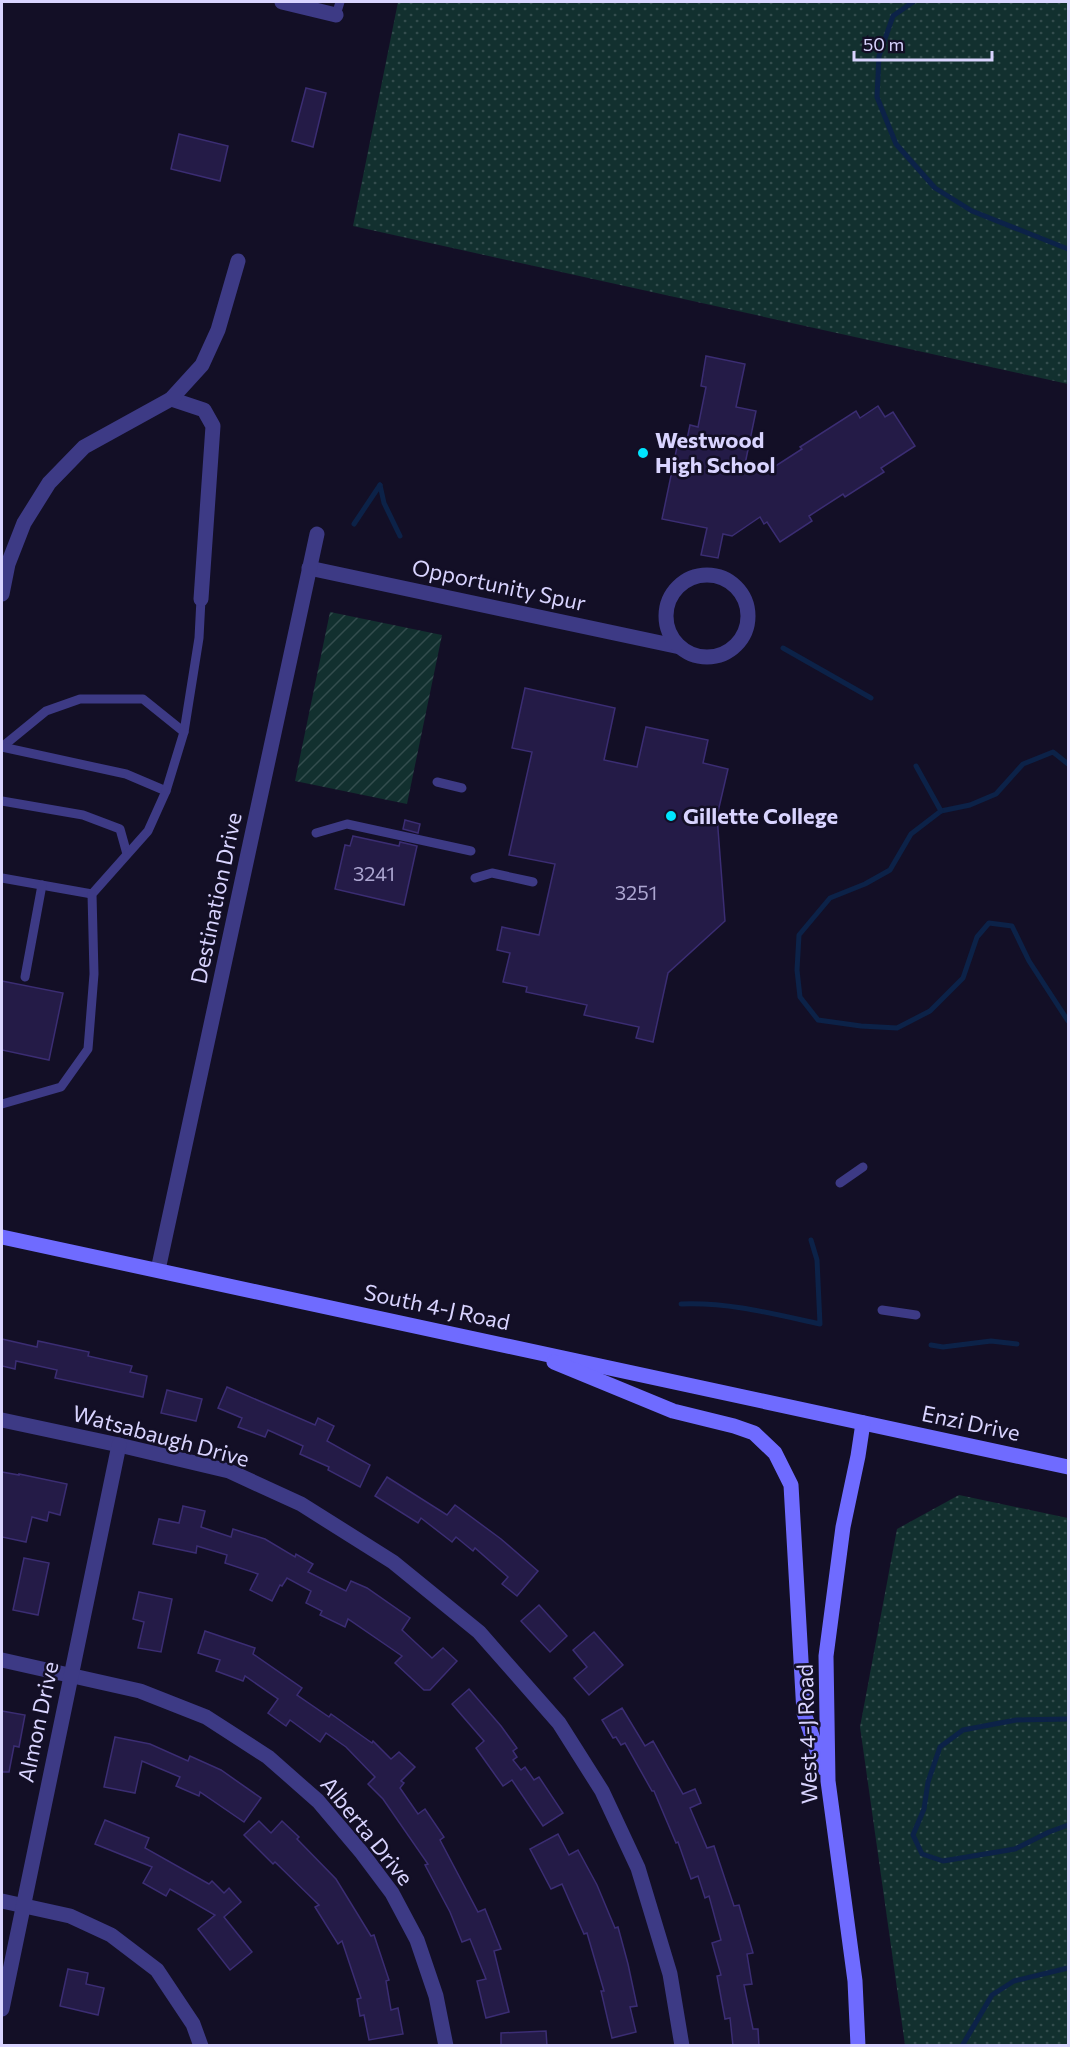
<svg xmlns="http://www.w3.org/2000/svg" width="1070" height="2047" viewBox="0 0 1070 2047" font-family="Commissioner,sans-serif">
<defs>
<pattern id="grass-dots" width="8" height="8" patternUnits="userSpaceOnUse" patternTransform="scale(1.5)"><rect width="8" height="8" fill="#12302f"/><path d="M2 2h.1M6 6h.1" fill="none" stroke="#344d4e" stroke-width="1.8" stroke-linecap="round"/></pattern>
<pattern id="garden-furrows" width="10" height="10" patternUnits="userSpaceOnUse" patternTransform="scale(1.5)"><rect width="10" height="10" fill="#12302f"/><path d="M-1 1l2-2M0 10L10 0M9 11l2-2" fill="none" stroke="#344d4e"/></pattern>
</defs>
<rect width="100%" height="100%" fill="#130f26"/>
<!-- grass -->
<g fill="url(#grass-dots)">
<polygon points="398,2 1068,2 1068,384 353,226"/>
<polygon points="959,1495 1068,1518 1068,2045 905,2045 860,1727 897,1529"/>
</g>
<!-- garden -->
<polygon fill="url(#garden-furrows)" points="330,612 442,635 407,804 295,781"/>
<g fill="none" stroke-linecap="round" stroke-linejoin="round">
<!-- stream -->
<g stroke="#0c2248" stroke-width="5">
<polyline points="913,2 893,16 879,56 877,97 896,144 935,188 972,211 1068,249"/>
<polyline points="380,485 384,503 400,536"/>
<polyline points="354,524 380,485"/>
<polyline points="783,648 871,698"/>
<polyline points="1068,764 1053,752 1023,764 996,794 970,805 941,811 911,834 890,870 865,884 830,898 799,935 797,970 800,997 818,1020 861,1026 897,1028 930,1011 963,978 977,937 989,923 1012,926 1029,961 1068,1021"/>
<polyline points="916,766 941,811"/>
<path d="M681,1304C729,1302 774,1314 820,1324L817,1260L811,1240"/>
<polyline points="931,1345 943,1347 991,1341 1017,1344"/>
<polyline points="1068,1719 1016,1720 963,1730 940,1747 928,1782 924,1809 913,1835 922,1854 943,1861 1015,1849 1049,1832 1068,1825"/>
<polyline points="962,2046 992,1995 1014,1981 1068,1968"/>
</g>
</g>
<!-- building -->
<g fill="#241b47" stroke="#3b2d73" stroke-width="1.5">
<polygon points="306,88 326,93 313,147 292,141"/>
<polygon points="179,134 228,146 220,181 171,169"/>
<polygon points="706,356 745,364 736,407 756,411 745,464 771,469 802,449 800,447 856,411 860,418 878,406 885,417 893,412 915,446 881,468 884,472 845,497 843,494 809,516 812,521 780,542 767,522 764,524 760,517 732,536 723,534 718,558 701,555 707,528 662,519 677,447 685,449 690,425 698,427 706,387 701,386"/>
<polygon points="525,688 615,708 604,760 637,767 646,727 708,740 703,763 728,769 717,816 725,921 668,973 653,1042 636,1038 639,1027 584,1015 587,1005 526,992 527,987 503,982 510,953 497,950 502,927 539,935 555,864 509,855 532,752 512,748"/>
<polygon points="405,820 420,824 418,833 403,829"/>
<polygon points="353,836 399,846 400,842 417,846 404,905 335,889 345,845 350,846"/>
<polygon points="2,981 63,993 49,1060 2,1050"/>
<polygon points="2,1339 37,1347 38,1341 89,1352 88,1356 132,1366 130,1372 147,1376 143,1397 55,1378 57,1370 16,1361 15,1369 2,1366"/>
<polygon points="227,1387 315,1425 318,1418 334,1426 327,1441 370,1465 360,1487 328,1470 329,1467 300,1454 303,1446 268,1430 265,1437 238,1427 242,1418 218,1408"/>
<polygon points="167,1390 202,1399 196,1421 161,1413"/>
<polygon points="2,1472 19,1475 19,1474 67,1484 60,1515 49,1512 47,1521 32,1517 26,1542 2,1537"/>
<polygon points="387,1477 447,1515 455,1505 501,1539 538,1571 517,1596 502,1584 508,1577 475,1548 473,1551 456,1537 452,1542 421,1518 418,1523 375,1496"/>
<polygon points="183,1506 205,1511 201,1527 231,1537 233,1529 265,1539 295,1557 296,1554 313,1564 308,1572 346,1591 351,1581 367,1588 410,1618 402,1630 432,1658 443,1648 457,1661 430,1690 424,1690 395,1663 402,1656 348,1619 345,1627 320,1615 322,1611 306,1603 311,1591 287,1578 282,1586 280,1585 272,1601 250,1590 258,1574 225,1563 227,1555 197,1546 196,1553 153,1544 159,1519 179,1523"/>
<polygon points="24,1558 49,1563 38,1615 13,1610"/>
<polygon points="139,1592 172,1599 161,1652 138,1648 144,1622 133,1619"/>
<polygon points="539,1605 567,1636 550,1652 521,1621"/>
<polygon points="205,1631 255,1648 253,1654 302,1688 297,1695 329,1717 331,1714 372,1743 373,1741 391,1759 399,1752 415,1767 401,1781 404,1783 400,1788 418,1814 425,1809 444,1837 440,1840 478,1912 485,1909 501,1949 494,1951 509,2012 486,2018 477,1981 486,1979 470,1939 462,1942 450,1912 425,1865 428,1864 383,1799 368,1784 375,1777 346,1747 326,1733 320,1742 290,1720 286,1726 268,1713 278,1699 245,1676 243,1681 216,1671 220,1660 198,1653"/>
<polygon points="594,1632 623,1665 589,1695 574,1678 587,1667 573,1650"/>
<polygon points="469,1689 501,1726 517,1748 513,1751 517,1757 513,1760 521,1770 525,1767 534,1780 539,1777 563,1813 543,1826 512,1780 503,1786 476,1748 484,1741 452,1704"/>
<polygon points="622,1708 645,1746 653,1741 683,1794 695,1789 701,1803 690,1808 707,1848 714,1846 734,1906 739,1905 753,1953 747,1954 752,1984 744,1985 753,2029 758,2029 759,2046 733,2046 730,2018 725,2019 717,1976 721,1975 712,1943 721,1940 709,1896 705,1898 698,1876 691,1879 678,1842 676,1843 654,1791 652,1791 625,1743 621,1745 616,1737 613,1738 602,1720"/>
<polygon points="2,1711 25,1715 19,1747 14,1746 9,1772 2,1772"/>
<polygon points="115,1737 150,1744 188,1761 190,1756 221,1770 261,1798 244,1822 200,1792 199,1796 176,1786 180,1777 142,1761 135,1793 104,1787"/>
<polygon points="105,1820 149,1838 145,1848 209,1884 212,1881 224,1893 229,1888 241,1902 224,1917 252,1952 230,1970 198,1929 215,1915 170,1889 166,1896 143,1883 152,1867 95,1844"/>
<polygon points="259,1821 271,1833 282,1821 299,1837 297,1839 336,1879 371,1936 374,1935 389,1980 386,1981 391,2010 398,2008 403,2034 369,2040 364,2015 360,2016 357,1999 361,1998 342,1941 338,1944 315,1907 319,1905 275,1862 273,1864 244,1835"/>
<polygon points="558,1834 569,1855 578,1850 597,1885 615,1928 618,1927 628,1964 637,2006 630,2007 636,2032 612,2038 601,1991 604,1991 587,1933 584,1934 562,1884 551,1889 530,1849"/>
<polygon points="68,1969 88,1973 86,1984 104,1988 98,2015 60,2006"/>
<polygon points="546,2031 547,2046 501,2046 501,2033"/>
</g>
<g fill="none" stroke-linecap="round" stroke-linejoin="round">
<!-- lane -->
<g stroke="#3d3a85" stroke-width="9">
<polyline points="336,15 340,2"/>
<polyline points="2,747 46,711 80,699 143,699 184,732"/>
<polyline points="2,747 126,774 166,791"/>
<polyline points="437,782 462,788"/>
<polyline points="2,801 83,815 120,829 127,854"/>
<polyline points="316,833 347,824 471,851"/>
<polyline points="2,878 92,894"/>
<polyline points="475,878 492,873 533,882"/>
<polyline points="25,977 42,885"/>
<polyline points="2,1104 61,1087 88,1049 94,974 92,894 148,831 166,791 184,732 199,638 201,599"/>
<polyline points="840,1183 863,1167"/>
<polyline points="882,1310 916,1315"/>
</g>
<!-- street -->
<g stroke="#3d3a85" stroke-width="15">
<polyline points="282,2 336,15"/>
<polyline points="171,399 204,410 213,426 201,599"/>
<polyline points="309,568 680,647"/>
<circle cx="707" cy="616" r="41"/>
<polyline points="2,594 8,564 24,523 49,483 84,447 171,399 202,365 218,330 238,261"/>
<polyline points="158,1270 317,534"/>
<polyline points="2,1420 119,1445 229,1471 301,1504 393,1562 479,1632 559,1723 602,1791 638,1868 670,1974 682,2046"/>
<polyline points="2,1660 140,1691 206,1717 268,1757 318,1801 362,1853 392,1893 417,1940 436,1996 446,2046"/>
<polyline points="2,1901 70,1916 111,1935 157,1970 193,2024 201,2046"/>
<polyline points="2,2009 119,1445"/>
</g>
<!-- secondary -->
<g stroke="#6f6bff" stroke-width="15">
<polyline points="2,1237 1068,1467"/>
<polyline points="554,1362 673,1411 734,1426 754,1433 775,1453 791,1485 804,1713 823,1768"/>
<polyline points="858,2046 855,1981 828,1781 826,1656 843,1527 858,1456 863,1423"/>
</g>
</g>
<!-- markers -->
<g fill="#00e5ff" stroke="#130f26" stroke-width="2">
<circle cx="643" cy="453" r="6"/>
<circle cx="671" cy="816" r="6"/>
</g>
<g text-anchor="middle" stroke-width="5" stroke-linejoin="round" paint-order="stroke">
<!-- number labels -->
<g font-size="20" fill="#aca6d1">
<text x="374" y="881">3241</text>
<text x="636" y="900">3251</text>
</g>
<!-- poi labels -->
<g font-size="22" font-weight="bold" fill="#d9d4ff" stroke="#130f26" text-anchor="start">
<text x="655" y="448">Westwood<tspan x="655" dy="25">High School</tspan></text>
<text x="683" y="824">Gillette College</text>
</g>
<!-- street labels -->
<g font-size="22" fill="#d9d4ff" stroke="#130f26">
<text transform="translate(499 585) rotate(12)" y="8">Opportunity Spur</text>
<text transform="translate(216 898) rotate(-78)" y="8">Destination Drive</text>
<text transform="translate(437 1307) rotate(12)" y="8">South 4-J Road</text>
<text transform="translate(971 1423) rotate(12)" y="8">Enzi Drive</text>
<text transform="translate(161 1436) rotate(15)" y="8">Watsabaugh Drive</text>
<text transform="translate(38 1722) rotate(-78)" y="8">Almon Drive</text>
<text transform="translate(807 1734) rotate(-92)" y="8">West 4-J Road</text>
<text transform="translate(367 1831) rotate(51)" y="8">Alberta Drive</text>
</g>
</g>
<!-- border -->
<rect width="1070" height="2047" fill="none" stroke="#d9d4ff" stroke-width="6"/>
<!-- scale -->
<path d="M854 51v9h138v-9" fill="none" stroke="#d9d4ff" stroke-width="3"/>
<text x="863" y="51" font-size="18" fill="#d9d4ff" stroke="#130f26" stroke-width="4.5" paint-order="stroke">50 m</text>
</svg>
